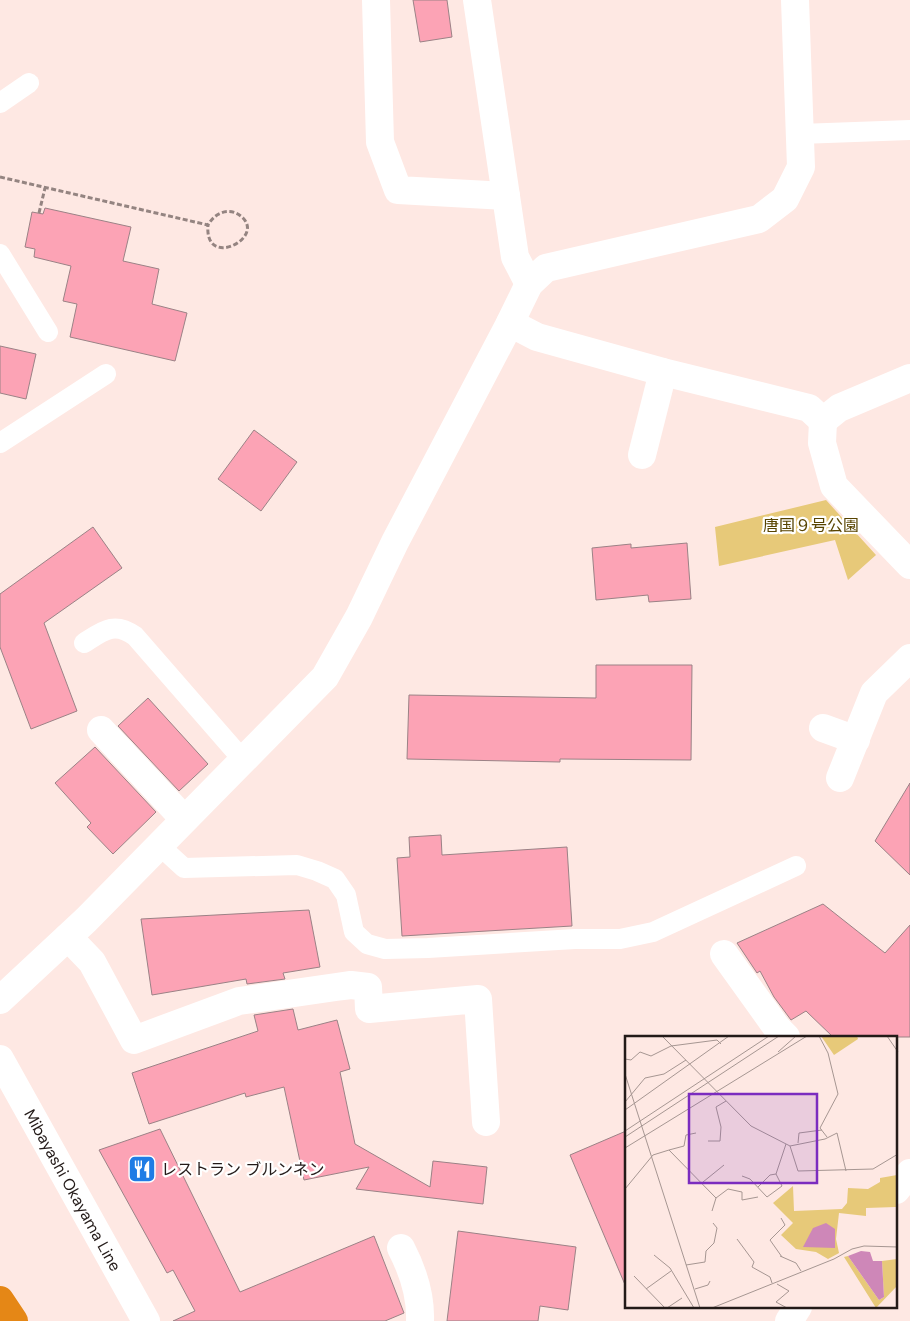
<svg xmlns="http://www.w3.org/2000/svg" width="910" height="1321" viewBox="0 0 910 1321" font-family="'DM Sans','Noto Sans JP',sans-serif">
<rect width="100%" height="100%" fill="#fee8e3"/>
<!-- green -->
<polygon fill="#e7c979" points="826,500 876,555 848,580 835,540 719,566 715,527"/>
<!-- building -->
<g fill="#fca3b5" stroke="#9b8286">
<polygon points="413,0 447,0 452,37 420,42"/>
<polygon points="45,208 131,227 123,261 159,269 152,304 187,313 175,361 70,337 77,304 63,301 71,266 34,257 35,249 25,247 32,212 43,214"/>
<polygon points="0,346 36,354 26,399 0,393"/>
<polygon points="254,430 297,462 261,511 218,479"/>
<polygon points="93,527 122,568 44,623 77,711 31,729 0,647 0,594"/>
<polygon points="687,543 691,599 649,602 648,595 596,600 592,548 631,544 631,548"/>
<polygon points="596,665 692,665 691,760 560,759 560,762 407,759 409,695 596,698"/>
<polygon points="148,698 208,764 179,791 118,726"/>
<polygon points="95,747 156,812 113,854 87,827 91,823 55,783"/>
<polygon points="910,783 910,875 875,841"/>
<polygon points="441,835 442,855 567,847 572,926 402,936 397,858 410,857 409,837"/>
<polygon points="823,904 885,953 910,925 910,1037 833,1037 806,1011 791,1020 774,997 760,971 757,973 737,943"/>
<polygon points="309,910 320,967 283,973 285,979 247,984 246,979 152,995 141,919"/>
<polygon points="293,1009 298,1030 337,1020 350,1069 340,1072 355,1144 430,1187 433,1161 487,1167 483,1204 356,1189 369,1167 304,1180 284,1087 246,1097 245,1093 149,1124 132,1073 258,1031 254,1015"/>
<polygon points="160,1129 240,1292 374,1236 404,1313 385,1321 173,1321 195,1311 173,1270 167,1273 99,1150"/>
<polygon points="626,1131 626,1287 570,1155"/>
<polygon points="458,1231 576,1247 568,1310 540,1306 538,1321 447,1321"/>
</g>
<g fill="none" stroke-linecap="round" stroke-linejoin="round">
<!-- path -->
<g stroke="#948481" stroke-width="3" stroke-dasharray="5 2.5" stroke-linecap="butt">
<path d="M0,177L208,225C215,212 231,206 243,218C264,239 204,269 208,225"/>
<polyline points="39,213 45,188"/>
</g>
<!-- service -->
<g stroke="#fff" stroke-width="20">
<polyline points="0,103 29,83"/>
<polyline points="800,134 910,130"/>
<polyline points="0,254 48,332"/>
<polyline points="0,443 106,374"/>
<path d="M84,643C103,631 114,621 135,636L243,760"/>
<polyline points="160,846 184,868 297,865 317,871 335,879 346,895 354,932 367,944 385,949 428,948 575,939 620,939 653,932 796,866"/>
</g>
<!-- minor -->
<g stroke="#fff" stroke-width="28">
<polyline points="376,0 380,142 398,190 506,196"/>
<polyline points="477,0 515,257 529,284"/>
<polyline points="510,323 537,337 663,372 809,408 823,421 839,408 910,378"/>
<polyline points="823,421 822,443 834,486 910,565"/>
<polyline points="642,455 663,372"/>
<polyline points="823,728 856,740"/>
<polyline points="101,730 184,819"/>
<polyline points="840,778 874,693 910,658"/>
<polyline points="68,937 92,962 134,1040 239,1001 336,987 351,985 368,987 369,1009 478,999 486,1122"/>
<polyline points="724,954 777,1028 786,1037"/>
<polyline points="0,1000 86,920 325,677 359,617 395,542 510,323 529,284 546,268 759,219 785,199 801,167 795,0"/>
<polyline points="896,1190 910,1173"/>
<path d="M401,1248C413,1271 421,1295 420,1321"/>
<polyline points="789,1321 798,1307"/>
</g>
<!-- secondary -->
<polyline stroke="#fff" stroke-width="28" points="0,1059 146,1321"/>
<!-- motorway -->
<polyline stroke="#e58716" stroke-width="28" points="0,1300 14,1321"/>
</g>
<!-- icons -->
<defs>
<g id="restaurant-square" transform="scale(1.4375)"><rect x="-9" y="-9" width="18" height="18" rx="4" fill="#1f7ce5" stroke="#fff"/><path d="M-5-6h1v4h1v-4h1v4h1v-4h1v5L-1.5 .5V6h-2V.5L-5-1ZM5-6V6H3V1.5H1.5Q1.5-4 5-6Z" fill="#fff"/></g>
</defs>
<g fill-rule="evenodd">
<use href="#restaurant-square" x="142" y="1169"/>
</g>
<g text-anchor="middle" stroke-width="4.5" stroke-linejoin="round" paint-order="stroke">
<!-- park labels -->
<g font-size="16" fill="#584400" stroke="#fff">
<text x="811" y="531">唐国９号公園</text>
</g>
<!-- poi labels -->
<g font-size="16" fill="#231a18" stroke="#fff" text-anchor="start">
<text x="161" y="1175">レストラン ブルンネン</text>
</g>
<!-- street labels -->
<g font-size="16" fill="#231a18" stroke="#fff">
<text transform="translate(73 1190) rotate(61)" y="6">Mibayashi Okayama Line</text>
</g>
</g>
<!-- overview -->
<g transform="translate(625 1036)">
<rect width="272" height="272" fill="#fee8e3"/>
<path d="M196,0H232L233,3L209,19ZM272,139V178L271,171L241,172V180L214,177L211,203L214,217L203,223L191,216L171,213L156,199L168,187L148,167L168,150L169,175L217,173L222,167L223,152L243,153L255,146V142ZM223,220L254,264L259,261L257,225L272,223V250L251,272L219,221Z" fill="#e7c979"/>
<path d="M201,187L210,193V212L178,211L188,192ZM236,215L245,216L248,225H257L259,261L254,264L223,220Z" fill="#ce87b8"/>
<path fill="none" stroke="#a69692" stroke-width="1" d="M37,0L126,90L165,110L173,135L248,133L273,118M194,0L203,17L213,58L195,92L202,101M262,0L273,16M153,16L171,0M0,23L6,24L15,16L26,20L46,10L92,4L96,8M0,38L75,272M0,66L20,42L39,38L61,24M0,74L104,0M0,95L144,0M0,101L154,0M83,105H95L96,91L91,71L101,65M173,107L174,97L197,94M165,110L200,103L212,97L221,135M0,112L182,0M44,114L59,110L61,99L71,97M117,140L125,143L142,161L157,150L151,138L161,108M78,146L99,129M133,151L145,139L151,138M0,153L28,119L44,114L91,162M87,175L91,162L103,153L117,156V164L133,161M156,182L160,189L145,204L157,221M112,203L129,226L127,231L145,241L147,247M29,219L45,232L69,272M155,220L171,227L176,235M61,229L80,226L81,215L89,207L92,192L88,187M9,240L40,272M152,248L164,255L151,266L162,272M21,253L46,235M70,253L83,249L85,245M42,272L57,262M87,272L209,223L227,213L239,210L273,211"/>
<path fill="#7b2cbf" fill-opacity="0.15" stroke="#7b2cbf" stroke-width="2.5" d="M64,58H192V147H64Z"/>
<rect width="272" height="272" fill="none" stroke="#231a18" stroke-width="2.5"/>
</g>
</svg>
